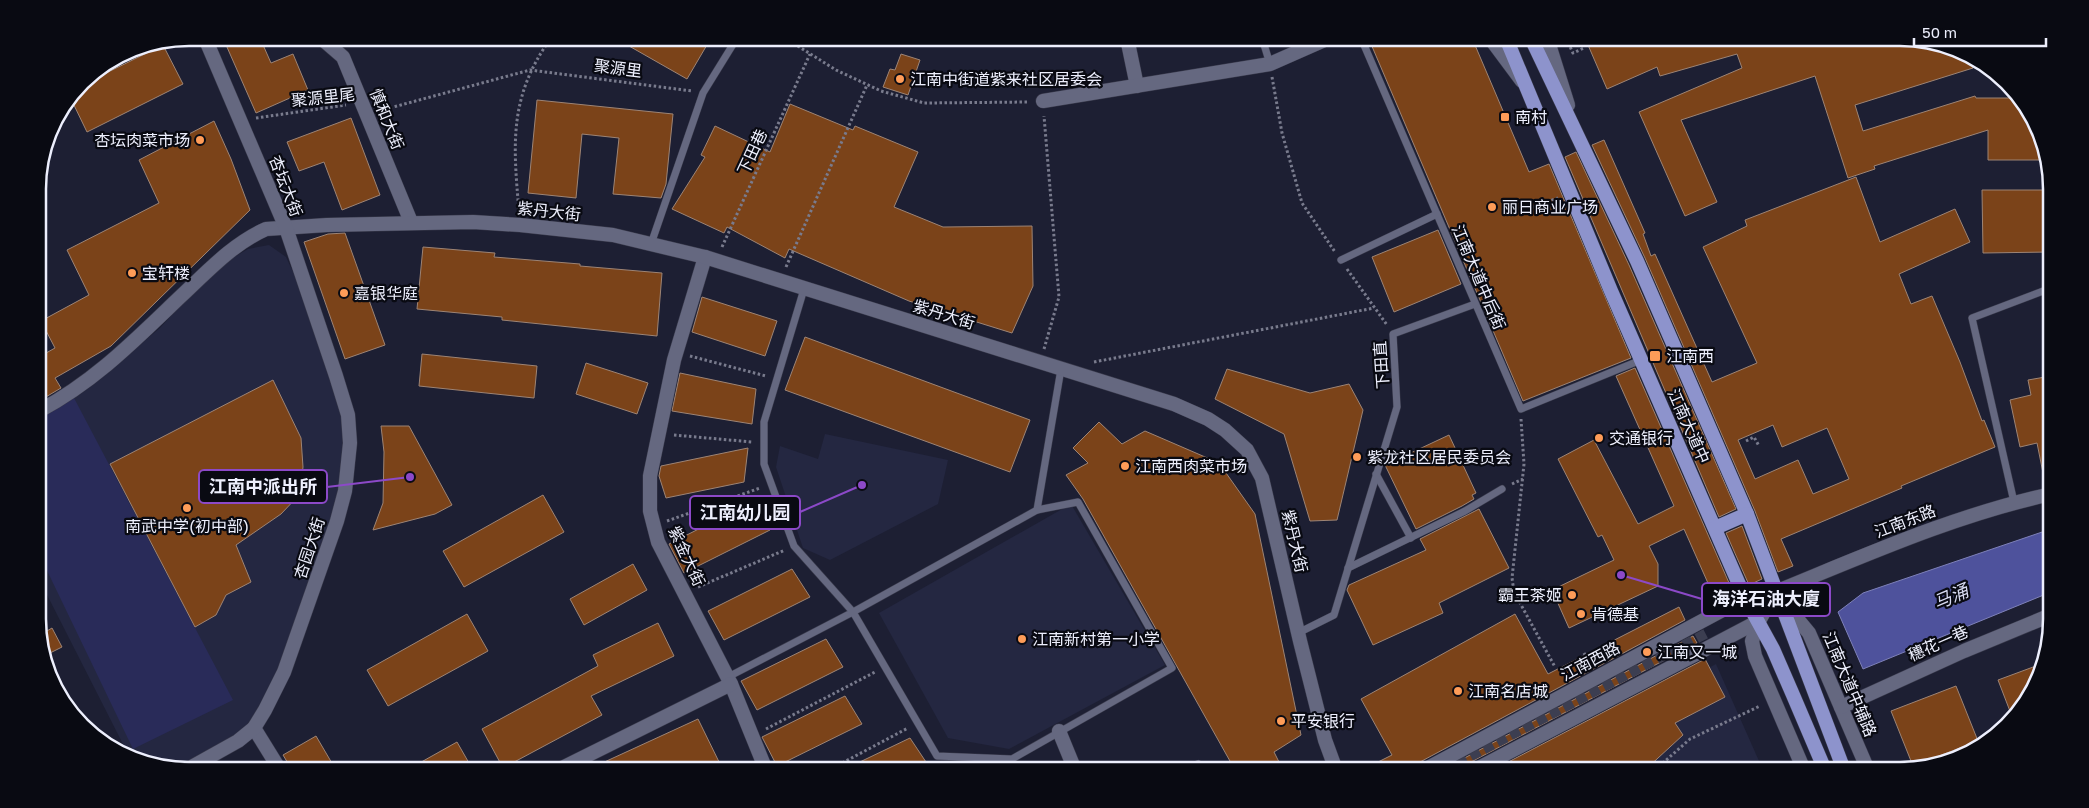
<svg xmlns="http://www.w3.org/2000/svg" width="2089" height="808" viewBox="0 0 2089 808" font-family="'Golos Text','Noto Sans SC',sans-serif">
<rect width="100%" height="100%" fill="#1d1f33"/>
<!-- built -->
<g fill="#242741">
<polygon points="269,245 286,257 305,297 343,414 345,469 325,546 265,701 249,728 180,769 140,762 128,754 40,581 39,417 74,398 160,328 200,284 229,260 248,249"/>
<polygon points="825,434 948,460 938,504 830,560 803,548 776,467 780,446 818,459"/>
<polygon points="1071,504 1165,665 1009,749 948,738 879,613"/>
<polygon points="1716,664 1763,770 1519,770"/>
</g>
<!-- green -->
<polygon fill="#292b59" points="74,398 233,700 133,749 40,556 39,417"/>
<!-- water -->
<polygon fill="#4e529c" stroke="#7e81b9" points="2051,529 2051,592 1863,669 1838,612 1863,593"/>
<!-- building -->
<g fill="#7b4319" stroke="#9d8475" fill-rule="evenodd">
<polygon points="223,38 260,38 271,63 293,54 308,90 256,113"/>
<polygon points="615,38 711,38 687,79"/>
<polygon points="1388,38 1472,38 1529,172 1549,164 1631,358 1523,401 1371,44"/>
<polygon points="1585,38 1900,38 1949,46 1969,56 1973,68 1855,105 1863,131 1975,96 1976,98 2020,98 2046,160 1988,160 1988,130 1874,166 1875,169 1848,178 1815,76 1681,120 1717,202 1685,216 1639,112 1742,68 1737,54 1660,76 1657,67 1607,89"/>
<polygon points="163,45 183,84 87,132 71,99 82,85"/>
<polygon points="901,54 920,60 908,95 883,87 890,69 895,70"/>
<polygon points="537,100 673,114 666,184 661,198 613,194 619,138 582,134 576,198 528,193"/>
<polygon points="790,104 853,130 855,126 918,152 894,207 943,227 1032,226 1033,286 1012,333 909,301 789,249 785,258 727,227 724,233 672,209 705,157 701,155 715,126 770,152"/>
<polygon points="351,118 380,195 342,210 324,162 299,171 287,142"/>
<polygon points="214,121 231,159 250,210 111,346 55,378 61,388 39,401 39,357 55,348 41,321 89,295 67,250 159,203 139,160"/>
<path d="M1604,140L1645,233L1643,234L1651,256L1655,254L1712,382L1757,363L1703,247L1747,226L1745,220L1856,177L1880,242L1955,209L1970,242L1899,274L1911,304L1932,296L1960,362L1982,421L1984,420L1995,447L1901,486L1902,488L1781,539L1793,566L1778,572L1755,511L1645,258L1592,145ZM1773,425L1782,447L1827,428L1849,479L1813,494L1798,460L1755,479L1738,440Z"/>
<polygon points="1576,152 1629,265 1736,509 1719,517 1565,157"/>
<polygon points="1982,190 2050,190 2050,252 1983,253"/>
<polygon points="1438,230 1461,284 1394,312 1372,257"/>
<polygon points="345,233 385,345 345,359 304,242 328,234"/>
<polygon points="423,247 495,253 494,257 580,264 580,266 662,273 657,336 502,320 502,317 417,309"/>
<polygon points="702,297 777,321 765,356 692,332"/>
<polygon points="805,337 1030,420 1010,472 785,390"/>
<polygon points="422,354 537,366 534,398 419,386"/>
<polygon points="586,363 648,383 637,414 576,394"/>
<polygon points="1635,368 1733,592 1715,599 1684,529 1649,546 1658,564 1658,586 1569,628 1552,590 1614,560 1602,535 1598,537 1558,459 1594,440 1638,524 1674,506 1616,376"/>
<polygon points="1227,369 1310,393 1349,384 1363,410 1337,520 1310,521 1284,434 1215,399"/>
<polygon points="680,373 756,389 752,424 672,411"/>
<polygon points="2051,376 2051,478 2044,478 2037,443 2020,447 2010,400 2031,395 2028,380"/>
<polygon points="273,380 301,438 303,467 300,494 281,514 236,545 251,582 226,595 216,615 195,627 110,464"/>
<polygon points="1099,422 1122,444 1145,431 1219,463 1255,514 1301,735 1274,752 1283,770 1235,770 1083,499 1066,475 1088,463 1073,448"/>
<polygon points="381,426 409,426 452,505 435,514 373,530 383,503 384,452"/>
<polygon points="1449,435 1476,493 1472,495 1474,499 1462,506 1416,529 1385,465"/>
<polygon points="748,448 744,482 666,498 659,476 661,466"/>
<polygon points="543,495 564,532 464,587 443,551"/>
<polygon points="752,502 770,530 684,573 669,544"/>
<polygon points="1479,509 1509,568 1439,603 1443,613 1373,645 1347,590 1349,585 1426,550 1420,539"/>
<polygon points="1742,526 1762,579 1749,585 1726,533"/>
<polygon points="633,564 647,590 584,625 570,599"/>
<polygon points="792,569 810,597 724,640 708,611"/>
<polygon points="1679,607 1685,620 1420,762 1415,770 1362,770 1392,755 1361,699 1515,614 1548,674"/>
<polygon points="467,614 488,651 388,706 367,670"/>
<polygon points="658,623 674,656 591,696 602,715 503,768 482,729 598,666 593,655"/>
<polygon points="52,628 62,647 44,656 40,648 40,635"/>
<polygon points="1693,636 1697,643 1471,762 1466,770 1442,770"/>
<polygon points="826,639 843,667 757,710 741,681"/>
<polygon points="1705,659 1725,697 1675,723 1683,735 1645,770 1493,770"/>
<polygon points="2044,663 2020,711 2013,719 1998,680"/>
<polygon points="1956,686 1978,741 1913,766 1891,711"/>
<polygon points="845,696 862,724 777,766 762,737"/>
<polygon points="698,719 723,770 587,770"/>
<polygon points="316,736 336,770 292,770 283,755"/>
<polygon points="910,738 928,765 918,770 843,770"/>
<polygon points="457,742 473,770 407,770"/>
</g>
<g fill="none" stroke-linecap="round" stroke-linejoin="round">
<!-- pedestrian-tunnel -->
<polyline stroke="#3c3e51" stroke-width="10" stroke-dasharray="10 5" stroke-linecap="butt" points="1444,770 1709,632"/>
<!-- service casing -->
<g stroke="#3a3b4c" stroke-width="8">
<g id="service">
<polyline points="1262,38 1270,64"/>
<polyline points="1361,38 1521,409 1641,360"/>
<polyline points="651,244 703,93 737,38"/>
<polyline points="1341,260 1437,214"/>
<polyline points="1376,474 1411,538"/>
<polyline points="2014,502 1972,318 2051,288"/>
<polyline points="1037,510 1061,369"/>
<polyline points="1348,568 1465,511 1502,489"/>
<polyline points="1298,633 1334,615 1397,407 1393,334 1475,304"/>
<polyline points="728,677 853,612 1037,510 1078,502 1172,668 1012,759 937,756 853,612 794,546 764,464 764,422 804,289"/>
<polyline points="1185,770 1198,764"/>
</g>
</g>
<!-- minor casing -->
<g stroke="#3a3b4c" stroke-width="15">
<g id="minor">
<polyline points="321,38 343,57 411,222"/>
<polyline points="1127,38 1137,86"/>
<polyline points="1490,38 1522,81"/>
<polyline points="1547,38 1568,105"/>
<polyline points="1043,101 1270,64 1329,38"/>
<polyline points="705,257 674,360 650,476 650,511 658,542 731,684 766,770"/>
<path d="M39,411C95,381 134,341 179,298C206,273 232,244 266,229L327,225L473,222L520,225L613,235L705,257L1174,404L1208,419L1225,430L1247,450L1262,478L1300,641L1325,740L1336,770"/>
<polyline points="1780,598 1809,633 1868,770"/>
<polyline points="1759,621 1752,641 1755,656 1804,770"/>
<polyline points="1841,707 1964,651 2051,615"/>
<polyline points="254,728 280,770"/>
<polyline points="1059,731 1075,770"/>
<polyline points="186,770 238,741 254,728 265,710 284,672 337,521 345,491 350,443 348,415 336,376 286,228 205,38"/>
<polyline points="558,770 731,684"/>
</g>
</g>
<!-- tertiary casing -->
<g stroke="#3a3b4c" stroke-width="15">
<path id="tertiary" d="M1775,592C1866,555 1955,515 2051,494"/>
</g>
<!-- secondary casing -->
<g stroke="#3a3b4c" stroke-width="15">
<g id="secondary">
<polyline points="1424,770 1745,598 1775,592"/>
<polyline points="1475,770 1759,621 1775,592"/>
</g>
</g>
<!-- primary casing -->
<g stroke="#3a3b4c" stroke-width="15">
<g id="primary">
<polyline points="1506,38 1611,291 1745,598 1773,649 1793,695 1825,770"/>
<polyline points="1531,38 1637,261 1747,514 1844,770"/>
<polyline points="1715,528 1747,514"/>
</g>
</g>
<!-- path -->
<g stroke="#797b8d" stroke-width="3" stroke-dasharray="2.5 2.5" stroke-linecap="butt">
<polyline points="785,38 836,70 881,91 924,103 1029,102"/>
<polyline points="1566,38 1573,53 1584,48"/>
<polyline points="1272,77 1282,133 1302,203 1335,252"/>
<polyline points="380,108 386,109 530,70 692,91"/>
<polyline points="256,118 346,105"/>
<polyline points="1528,209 1558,198"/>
<path d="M519,211C513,143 509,96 551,38"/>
<polyline points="722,247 810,54"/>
<polyline points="786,267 867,85"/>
<polyline points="1347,269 1387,325"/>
<polyline points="1044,349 1059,297 1044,116"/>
<polyline points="690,356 766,376"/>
<polyline points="1094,362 1374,308"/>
<polyline points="1521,419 1524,464 1512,578 1514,592 1555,667"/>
<polyline points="674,435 752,442"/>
<polyline points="1746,441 1754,437 1759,446"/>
<polyline points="1512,484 1523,479"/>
<polyline points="667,521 760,488"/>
<polyline points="698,587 785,550"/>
<polyline points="1584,653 1589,662"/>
<polyline points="766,729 875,672"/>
<polyline points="829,770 908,728"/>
<polyline points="1655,770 1690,739 1760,706"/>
</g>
<!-- service -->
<use href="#service" stroke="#656880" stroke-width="7"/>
<!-- minor -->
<use href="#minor" stroke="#656880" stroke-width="14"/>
<!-- tertiary -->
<use href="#tertiary" stroke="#656880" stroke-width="14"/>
<!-- secondary -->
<use href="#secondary" stroke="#656880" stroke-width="14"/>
<!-- primary -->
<use href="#primary" stroke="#8d93cc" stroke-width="14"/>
</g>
<!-- markers -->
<g fill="#fe9c58" stroke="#090a12" stroke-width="2">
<circle cx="900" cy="79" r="5"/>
<rect x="1500" y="112" width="10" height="10" rx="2.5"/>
<circle cx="200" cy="140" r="5"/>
<circle cx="1492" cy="207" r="5"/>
<circle cx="132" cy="273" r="5"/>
<circle cx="344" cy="293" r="5"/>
<rect x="1649" y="350" width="12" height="12" rx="2.5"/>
<circle cx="1599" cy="438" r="5"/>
<circle cx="1357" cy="457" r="5"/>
<circle cx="1125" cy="466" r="5"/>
<circle cx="187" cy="508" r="5"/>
<circle cx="1572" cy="595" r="5"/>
<circle cx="1581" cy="614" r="5"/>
<circle cx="1022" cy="639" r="5"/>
<circle cx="1647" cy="652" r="5"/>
<circle cx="1458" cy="691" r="5"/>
<circle cx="1281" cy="721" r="5"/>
</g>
<g text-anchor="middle" stroke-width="4.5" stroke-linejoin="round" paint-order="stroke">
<!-- street labels -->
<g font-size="16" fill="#edeffd" stroke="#090a12">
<text transform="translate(618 68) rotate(7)" y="6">聚源里</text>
<text transform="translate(323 97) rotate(-6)" y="6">聚源里尾</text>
<text transform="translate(387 119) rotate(68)" y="6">慎和大街</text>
<text transform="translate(752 152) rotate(-65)" y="6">下田巷</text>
<text transform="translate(286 186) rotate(69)" y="6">杏坛大街</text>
<text transform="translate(549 211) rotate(6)" y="6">紫丹大街</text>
<text transform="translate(1479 277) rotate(67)" y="6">江南大道中后街</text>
<text transform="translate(944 314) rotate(17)" y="6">紫丹大街</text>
<text transform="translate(1381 365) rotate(-94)" y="6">下田直</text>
<text transform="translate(1689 426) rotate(66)" y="6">江南大道中</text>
<text transform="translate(1905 521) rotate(-21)" y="6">江南东路</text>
<text transform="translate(1295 541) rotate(77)" y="6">紫丹大街</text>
<text transform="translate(309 548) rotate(-72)" y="6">杏园大街</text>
<text transform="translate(687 556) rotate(65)" y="6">紫金大街</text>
<text transform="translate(1938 643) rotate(-24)" y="6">穗花一巷</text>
<text transform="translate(1590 661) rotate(-28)" y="6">江南西路</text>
<text transform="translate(1850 684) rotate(67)" y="6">江南大道中辅路</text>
</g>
<!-- poi labels -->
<g font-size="16" fill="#edeffd" stroke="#090a12" text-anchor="start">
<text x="910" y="85">江南中街道紫来社区居委会</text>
<text x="1515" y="123">南村</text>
<text x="190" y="146" text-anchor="end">杏坛肉菜市场</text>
<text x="1502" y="213">丽日商业广场</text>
<text x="142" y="279">宝轩楼</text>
<text x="354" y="299">嘉银华庭</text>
<text x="1666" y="362">江南西</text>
<text x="1609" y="444">交通银行</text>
<text x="1367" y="463">紫龙社区居民委员会</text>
<text x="1135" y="472">江南西肉菜市场</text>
<text x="187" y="532" text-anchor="middle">南武中学(初中部)</text>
<text x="1562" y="601" text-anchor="end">霸王茶姬</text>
<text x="1591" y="620">肯德基</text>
<text x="1032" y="645">江南新村第一小学</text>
<text x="1657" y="658">江南又一城</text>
<text x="1468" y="697">江南名店城</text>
<text x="1291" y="727">平安银行</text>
</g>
<!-- water labels -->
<g font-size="18" font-style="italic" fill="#d7daf0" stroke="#090a12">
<text transform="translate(1951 597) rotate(-23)" y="6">马涌</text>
</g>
</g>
<!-- crop -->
<path d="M0 0H2089V808H0ZM189 46H1900A143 143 0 0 1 2043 189V619A143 143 0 0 1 1900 762H189A143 143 0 0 1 46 619V189A143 143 0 0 1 189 46Z" fill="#090a12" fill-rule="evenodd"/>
<path fill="none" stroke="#edeffd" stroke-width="2.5" d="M189 46H1900A143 143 0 0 1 2043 189V619A143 143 0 0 1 1900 762H189A143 143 0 0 1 46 619V189A143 143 0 0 1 189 46Z"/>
<!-- callouts -->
<path fill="none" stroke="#8c49c8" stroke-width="2" d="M410 477L327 487M862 485L800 512M1621 575L1702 599"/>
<g fill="#8c49c8" stroke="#090a12" stroke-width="2">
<circle cx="410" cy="477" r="5"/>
<circle cx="862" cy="485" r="5"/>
<circle cx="1621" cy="575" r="5"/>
</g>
<g fill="#090a12" stroke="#8c49c8" stroke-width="2">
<rect x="199" y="470" width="128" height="33" rx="5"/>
<rect x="690" y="496" width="110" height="33" rx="5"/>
<rect x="1702" y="583" width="128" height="33" rx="5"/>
</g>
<g font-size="18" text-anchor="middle" font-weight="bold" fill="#edeffd">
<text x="263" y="493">江南中派出所</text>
<text x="745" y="519">江南幼儿园</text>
<text x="1766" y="605">海洋石油大廈</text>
</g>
<!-- scale -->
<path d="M1914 38v8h132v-8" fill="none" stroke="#edeffd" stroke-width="2.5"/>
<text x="1922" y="38" font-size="15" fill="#edeffd" stroke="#090a12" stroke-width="4" paint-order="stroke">50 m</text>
</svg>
